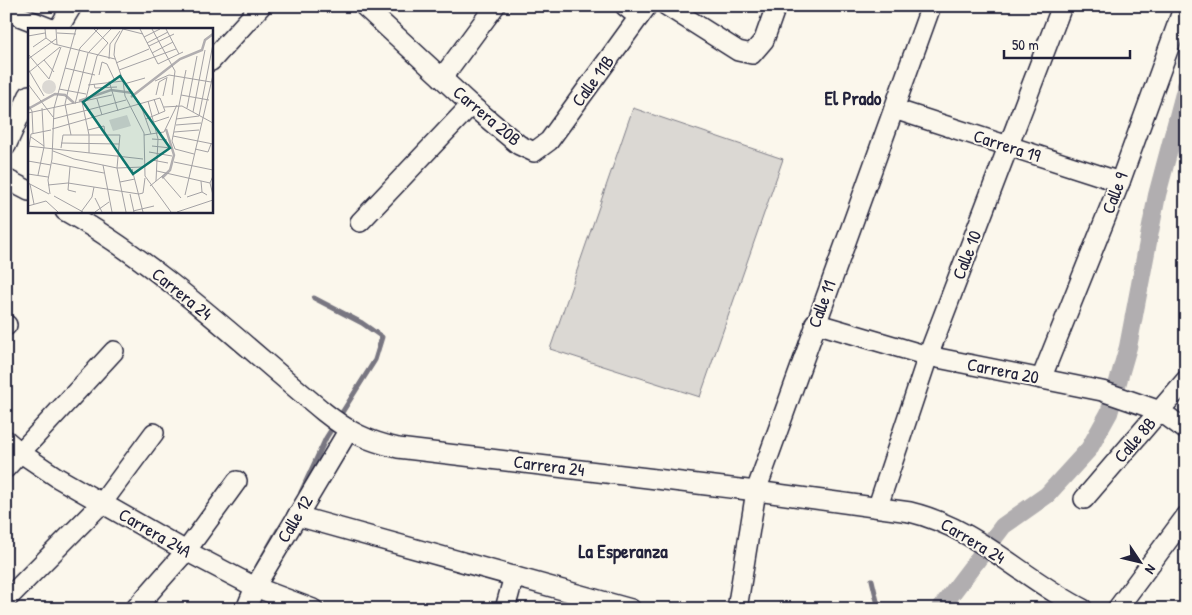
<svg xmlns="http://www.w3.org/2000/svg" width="1192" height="615" viewBox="0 0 1192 615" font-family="'Patrick Hand',sans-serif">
<rect width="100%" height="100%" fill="#fbf7ec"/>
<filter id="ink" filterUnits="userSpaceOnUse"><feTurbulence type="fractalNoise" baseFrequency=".02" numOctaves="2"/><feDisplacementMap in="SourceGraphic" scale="10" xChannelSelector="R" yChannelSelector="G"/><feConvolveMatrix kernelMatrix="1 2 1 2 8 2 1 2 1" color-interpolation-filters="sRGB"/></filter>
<g filter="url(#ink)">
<!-- green -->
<polygon fill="#dbd8d3" stroke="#7e7d87" points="633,108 783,159 700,397 550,349"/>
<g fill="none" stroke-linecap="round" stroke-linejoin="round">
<!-- stream -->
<g stroke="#787681" stroke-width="5">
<polyline points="301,492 326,438 375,360 382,337 362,323 314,298"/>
<polyline points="258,565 278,530"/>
<polyline points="872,580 877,601 883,609"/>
</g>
<!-- canal -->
<polyline stroke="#b1aeb0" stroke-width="18" points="940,609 1003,526 1047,495 1089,449 1109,413 1128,347 1157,195 1186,86"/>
<!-- minor casing -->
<g stroke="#22223b" stroke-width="22">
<g id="minor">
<polyline points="364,6 471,105 519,145 534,152 549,141 647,6"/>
<polyline points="625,6 639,17"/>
<polyline points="667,6 738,51 752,54 764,40 776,6"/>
<polyline points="6,11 52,29"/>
<polyline points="58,29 72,6"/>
<polyline points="211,61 261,6"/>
<polyline points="442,78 495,6"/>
<polyline points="894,109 1120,182"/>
<polyline points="6,146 29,95"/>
<polyline points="6,179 29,191"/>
<path d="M65,211C158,263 242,344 324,412C349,432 367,441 398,448L756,491L910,512C977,528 1022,578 1083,609"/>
<polyline points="360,222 471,105"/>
<polyline points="815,323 928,356 1102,391 1160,411 1186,430"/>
<polyline points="6,326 7,325"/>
<polyline points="1041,379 1120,182 1184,6"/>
<polyline points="6,440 21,453 58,478 186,551 255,587 313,609"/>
<polyline points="6,468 114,351"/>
<polyline points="1084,499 1186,380"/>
<polyline points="878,506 928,356 1062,6"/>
<polyline points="297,516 631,609"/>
<polyline points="6,600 102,503 154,433"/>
<polyline points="135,609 186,551 237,481"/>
<polyline points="246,609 255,587 348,431"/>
<polyline points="505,609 514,576"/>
<polyline points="737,609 756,491 931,6"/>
<polyline points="1117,609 1186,516"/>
</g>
</g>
<!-- minor -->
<use href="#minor" stroke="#fbf7ec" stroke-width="19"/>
</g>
</g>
<g text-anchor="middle" stroke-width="4" stroke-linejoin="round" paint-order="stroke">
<!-- street labels -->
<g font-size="18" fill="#22223b" stroke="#fbf7ec">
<text transform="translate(593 81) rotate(-54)" y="6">Calle 11B</text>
<text transform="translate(487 116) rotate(40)" y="6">Carrera 20B</text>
<text transform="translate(1007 146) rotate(18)" y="6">Carrera 19</text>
<text transform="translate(1115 193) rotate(-69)" y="6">Calle 9</text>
<text transform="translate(967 255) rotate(-69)" y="6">Calle 10</text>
<text transform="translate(182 294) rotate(39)" y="6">Carrera 24</text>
<text transform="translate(822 304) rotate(-70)" y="6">Calle 11</text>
<text transform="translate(1003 371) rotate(11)" y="6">Carrera 20</text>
<text transform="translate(1135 440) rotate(-49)" y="6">Calle 8B</text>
<text transform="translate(549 466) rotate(7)" y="6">Carrera 24</text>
<text transform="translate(295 519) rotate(-59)" y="6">Calle 12</text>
<text transform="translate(155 533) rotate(30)" y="6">Carrera 24A</text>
<text transform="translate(973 541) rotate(31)" y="6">Carrera 24</text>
</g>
<!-- neighbourhood labels -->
<g font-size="19" font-weight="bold" fill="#22223b" stroke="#fbf7ec">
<text x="853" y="105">El Prado</text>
<text x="623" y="558">La Esperanza</text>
</g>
</g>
<!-- overview -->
<g transform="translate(28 28)">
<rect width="185" height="185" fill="#fbf7ec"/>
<path d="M14 59a7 7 0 1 1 14 0a7 7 0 1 1-14 0ZM99,87L103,98L85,103L81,92Z" fill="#dbd8d3"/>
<path fill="none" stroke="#b1aeb0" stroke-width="2.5" d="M103,69L152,31L174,22L177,12L185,6M51,73L83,62L105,65M0,81L27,66L37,67L46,75M134,150L142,142L146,127L138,101"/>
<path fill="none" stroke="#a4a2a5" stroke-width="1" d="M17,1L18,10L26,16L87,31M28,1L29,17M66,1L80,15M95,1L87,16L86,27L95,53L97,68L116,105L117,148L143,184M95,1L115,6M112,1L130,36L155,24M124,1L147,43L144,67M138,1L151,26M29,5L48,6M0,8L17,5M116,9L132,1M119,15L140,4M121,18L146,6M5,19L18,10M124,25L145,14M0,26L21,51L33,19M0,31L28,11M81,31L82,16L92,3M16,32L26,44M88,35L121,21M37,40L67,47M0,41L16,68M91,42L148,21M158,42L144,113L147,121L166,126M0,45L32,19M71,47L74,34L79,36L87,53M81,53L90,83M127,53L141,47L183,54M0,56L25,89M66,56L67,60L89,59M96,56L117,50M60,57L95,53M31,61L58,66M128,67L131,54L138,50M153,67L181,72M135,68L139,49M69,71L74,87M126,71L131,86M120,73L130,111L128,153M54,74L61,107V125M57,74L69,28L80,15M112,75L123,106M47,76L60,25L83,1M0,77L4,83L5,106M136,79L154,78L185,95M159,80L169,28M165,84L177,22M0,85L84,67M25,91L98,72M148,91L171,88L185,16M126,94L141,89M148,97L173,95M24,101L132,70L137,83L118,91M60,102L76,98L77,106M146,104L171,102M3,106L23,102M43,107L37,76L40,63L52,20L70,1M116,107L136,104L149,77M145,108L185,116M3,109L16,118M124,111L139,112M33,115L91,116M0,118L115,131M124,118L143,120M33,120L35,107H92L89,140L98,184M167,121L180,124L183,116M25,123L46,131L89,140L115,139M0,124L3,106M121,124L144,128M124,132L140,135M0,133L23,137M146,134L185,142M24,135L76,145M75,137L84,184M42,139L40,162L48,164M104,141L115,184M129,143L182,155M0,146L20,149M10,147L16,119L14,80M134,148L153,170M185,148L182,155L185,167M173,153L174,164L179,167M92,154L107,151M0,155L21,166M2,156L6,176M20,157L40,155L111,166L115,165L117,150M122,158L138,145M22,166L20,152L24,131L26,80L48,1M102,166L106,184M157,167L185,47M26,168L55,184M159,169L174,164M67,170L74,184M18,173L30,184M0,178L18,173M105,183L126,178M53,184L64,169L66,159M67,184L81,174M149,184L185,172"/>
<path fill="#0f766e" fill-opacity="0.15" stroke="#0f766e" stroke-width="2.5" d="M92,48L142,120L105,146L55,74Z"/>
<rect width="185" height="185" fill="none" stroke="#22223b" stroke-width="2.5"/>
</g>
<!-- margin -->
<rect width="1192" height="615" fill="none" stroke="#fbf7ec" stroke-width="25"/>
<rect x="12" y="12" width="1167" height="590" fill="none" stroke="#22223b" stroke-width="2" filter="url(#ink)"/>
<!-- north arrow -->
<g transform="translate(1140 562) rotate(125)" stroke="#fbf7ec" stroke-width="4" paint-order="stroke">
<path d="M0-4L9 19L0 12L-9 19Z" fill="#22223b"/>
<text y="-8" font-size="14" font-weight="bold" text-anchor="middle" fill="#22223b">N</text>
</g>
<!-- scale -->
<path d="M1004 50v8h126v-8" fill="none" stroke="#22223b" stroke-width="2.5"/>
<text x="1012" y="50" font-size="15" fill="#22223b" stroke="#fbf7ec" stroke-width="4" paint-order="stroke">50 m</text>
</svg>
